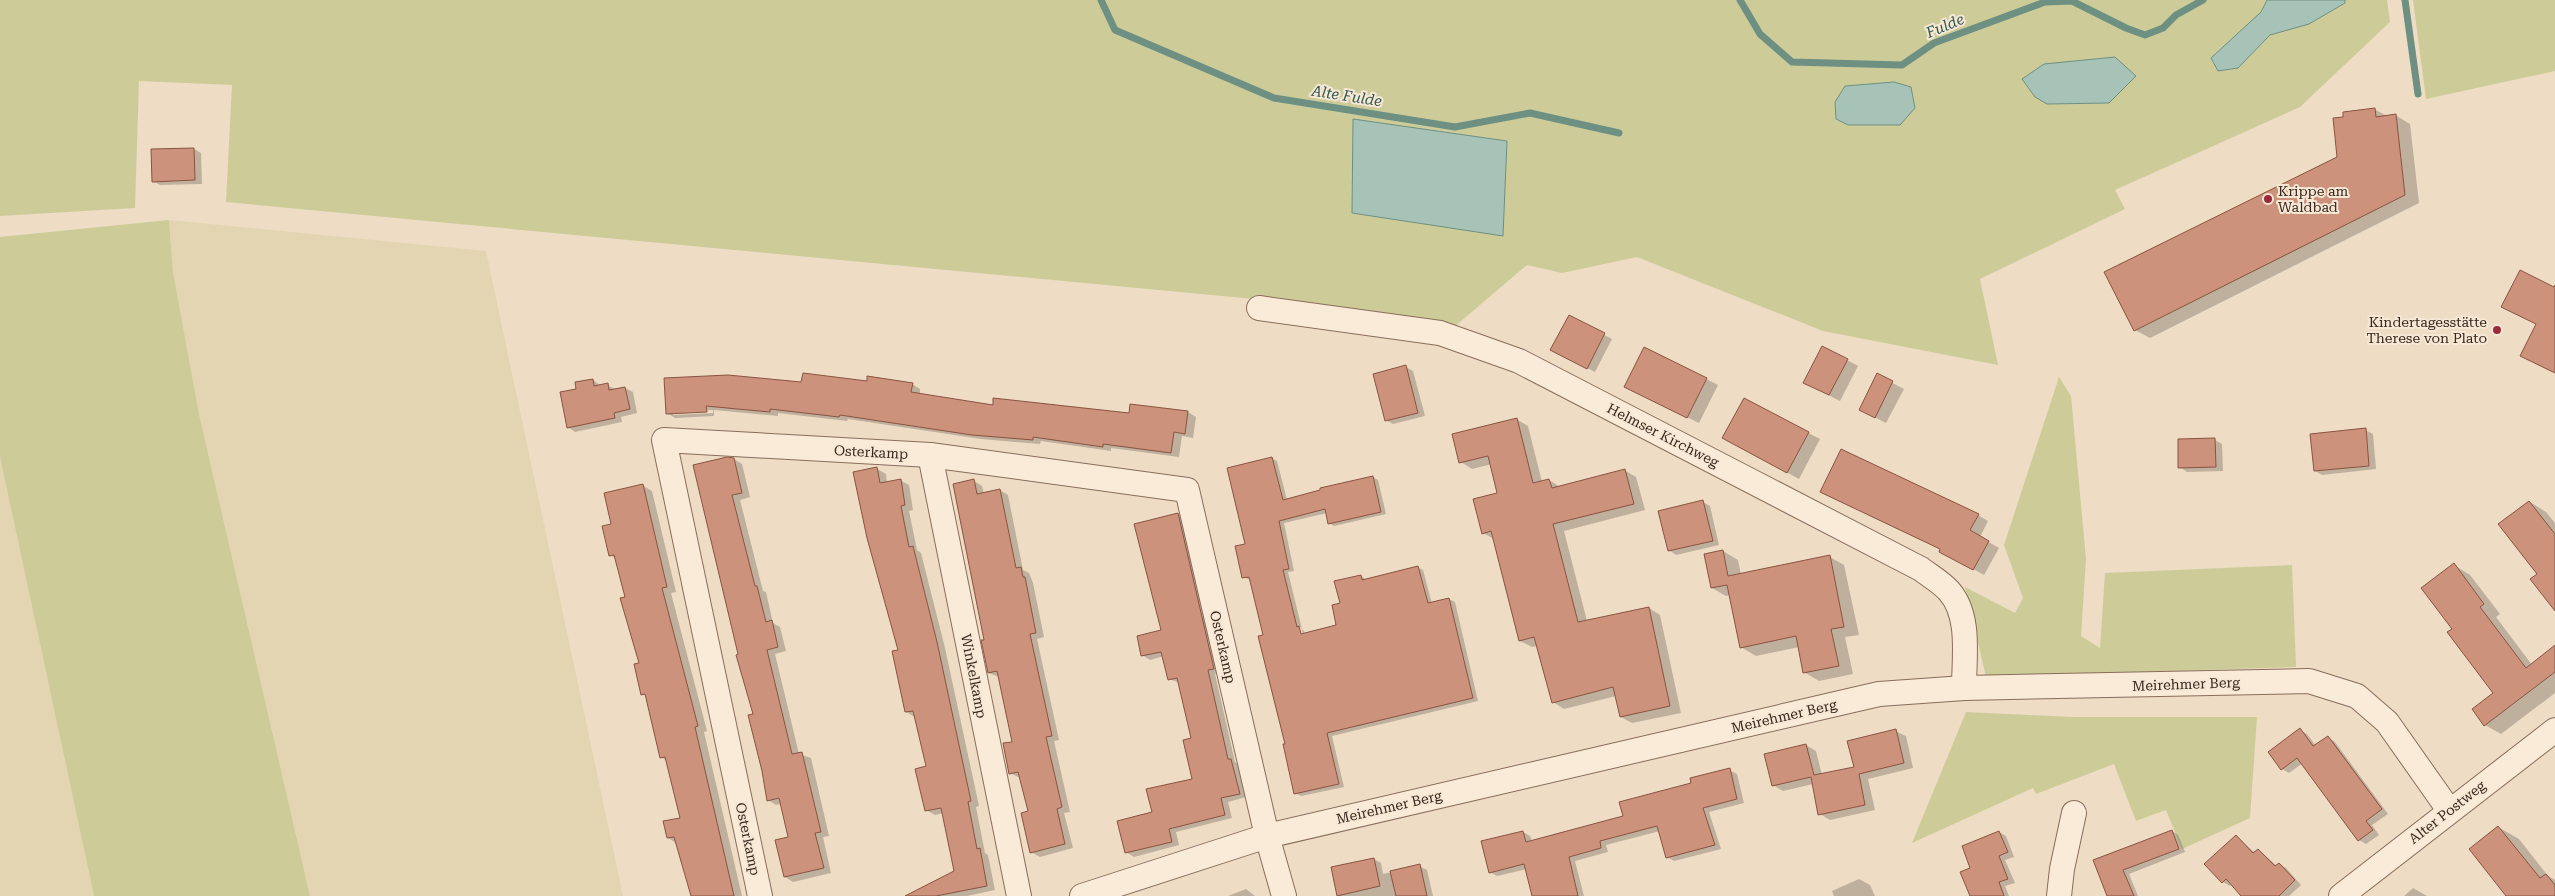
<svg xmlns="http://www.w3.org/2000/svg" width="2555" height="896" viewBox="0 0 2555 896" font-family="'Roboto Serif',serif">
<rect width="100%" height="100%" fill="#eedcc5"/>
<!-- farmland -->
<g fill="#e4d5b2">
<polygon points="169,220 486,251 623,896 310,896 199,414 173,272"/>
<polygon points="0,457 94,896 0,896"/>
</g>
<!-- green -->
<g fill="#cdcc99">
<polygon points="0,0 2387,0 2390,22 2300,107 2115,190 2125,209 1980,279 1998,365 1823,331 1637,257 1562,273 1527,265 1453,328 1285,302 226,202 232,85 139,81 135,208 0,216"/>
<polygon points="2413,0 2555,0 2555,71 2426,99"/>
<polygon points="169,220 173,272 199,414 310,896 94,896 0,457 0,237"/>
<polygon points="2059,377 2071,396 2086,559 2081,636 2100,648 2105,573 2292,565 2296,667 1986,677 1965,587 2015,613 2023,598 2004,545"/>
<polygon points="1966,712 2072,717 2257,717 2250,818 2182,849 2166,810 2136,821 2114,764 2036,794 2033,788 1912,843"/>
</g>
<!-- water -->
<g fill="#a7c2b6" stroke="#6d9083">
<polygon points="2267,0 2345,0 2345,3 2309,24 2270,35 2238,68 2218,71 2211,58 2261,12"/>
<polygon points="2115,57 2136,76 2109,103 2047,104 2035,97 2022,79 2044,64"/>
<polygon points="1894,82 1911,87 1915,108 1900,125 1848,125 1836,119 1835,102 1845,86"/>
<polygon points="1353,119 1507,141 1503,236 1352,213"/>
</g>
<!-- shadow -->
<g fill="#0003" fill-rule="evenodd">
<polygon points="2374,109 2387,116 2395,115 2410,124 2419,203 2150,338 2135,330 2339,158 2345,118"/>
<polygon points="194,149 201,153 202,184 160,185 153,181 152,150"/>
<polygon points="1569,316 1612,339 1595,372 1559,354"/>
<polygon points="1645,348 1718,385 1699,423 1637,393"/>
<polygon points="1847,360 1858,366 1840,401 1816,389"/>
<polygon points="1406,367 1413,371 1425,416 1393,424 1386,420"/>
<polygon points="1877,375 1904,389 1886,423 1872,416"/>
<polygon points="593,380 601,386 607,385 615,389 625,388 633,392 637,413 621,417 622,422 575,432 568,427 577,390"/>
<path d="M868,382L912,384L920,389V394L994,407L1130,415L1131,405L1188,412L1196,417L1193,438L1182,436L1179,457L1111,448V451L1041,441L1040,444L981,439L848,419L847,421L778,413V416L714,410V416L675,418L667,413L802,384ZM713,410V413L673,415V412Z"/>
<polygon points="1744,399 1820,439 1799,479 1735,444"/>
<polygon points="1516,419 1528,426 1542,482 1549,480 1560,487 1624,470 1636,477 1645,510 1564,531 1587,621 1649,608 1660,615 1681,713 1632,723 1621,717 1616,696 1564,709 1553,702 1538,646 1532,647 1520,641 1494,539 1483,533 1499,493 1492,464 1472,469 1461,462"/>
<polygon points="2365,430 2373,434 2376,469 2322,475 2315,471"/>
<polygon points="2215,440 2222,444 2223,471 2187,472 2180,467"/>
<path d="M1272,458L1277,461L1287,500L1373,477L1378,480L1386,514L1334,526L1329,523L1327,513L1284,523L1294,571L1288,572L1302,629L1306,634L1338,626L1341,604L1361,576L1367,580L1417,567L1423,570L1432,604L1449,599L1455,602L1478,701L1332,736L1344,787L1301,796L1295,793L1265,635L1251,580L1243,577L1247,545ZM1298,627H1301L1304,639L1302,640Z"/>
<polygon points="734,459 742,464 750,497 740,500 763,591 766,592 773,623 780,627 786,651 775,654 799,754 811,758 829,836 823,837 831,873 793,882 785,877 789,838 782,804 776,805 768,800 754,715 694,466"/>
<polygon points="877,469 886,474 887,483 900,480 909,485 913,510 909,511 917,550 921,553 945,648 979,806 976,807 985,853 988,855 995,890 967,896 907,896 955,872 944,813 935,815 926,810 927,767 915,717 906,712"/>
<polygon points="974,481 982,486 984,494 1000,490 1008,495 1023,570 1029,573 1033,583 1044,637 1037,639 1059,740 1054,741 1070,812 1064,813 1073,848 1040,857 1031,852 1029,812 1020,778 1010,773 1014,742 999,677 989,673"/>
<polygon points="642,485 652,491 676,592 671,593 707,731 704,732 742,896 693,896 676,843 668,838 682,819 667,761 661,757 647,696 642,694 641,664 617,559 610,555 613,525"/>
<polygon points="1703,502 1710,506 1719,545 1676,555 1669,550"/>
<polygon points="2530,502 2546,512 2555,523 2555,609"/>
<polygon points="1178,514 1185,518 1221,673 1215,674 1235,762 1238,764 1246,797 1228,802 1232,818 1176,832 1179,845 1134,857 1126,852 1153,813 1193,780 1193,739 1180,683 1169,679 1164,656 1150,660 1142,655 1162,631"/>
<polygon points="1978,515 1988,521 1980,537 1999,548 1984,575 1951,557"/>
<polygon points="1723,551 1738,560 1741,575 1830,557 1844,565 1859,635 1845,637 1853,674 1819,681 1804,672 1799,647 1756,656 1741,647 1731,595 1726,596 1712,588"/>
<polygon points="2454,565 2470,575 2500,614 2496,617 2532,665 2555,647 2555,693 2501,734 2485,725 2495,693 2454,629"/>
<polygon points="2300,730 2307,734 2316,746 2328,737 2335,742 2388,814 2372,825 2379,835 2366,844 2359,840 2303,763 2289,773 2282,769"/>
<polygon points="1895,731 1906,736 1913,768 1868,779 1875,810 1830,820 1820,814 1813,784 1783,791 1773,785 1806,745 1816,751 1822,775 1855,768"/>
<polygon points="1729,770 1737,774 1744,803 1709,812 1721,849 1674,861 1667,857 1660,831 1606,845 1608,852 1575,861 1584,896 1533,896 1527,869 1497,876 1490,872 1523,832 1530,836 1532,841 1624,816"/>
<polygon points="2498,827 2519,839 2548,876 2555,880 2555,896 2508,896"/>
<polygon points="2172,831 2178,835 2185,852 2129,874 2138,896 2109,896 2095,861"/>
<polygon points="1999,832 2006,836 2014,857 2005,860 2015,883 2005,886 2009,896 1969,896 1971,895 1972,868"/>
<polygon points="2236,836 2255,853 2259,850 2277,866 2279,864 2286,868 2301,885 2289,896 2243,896 2231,884 2230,886 2223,882"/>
<polygon points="1374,859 1381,863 1383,874 1419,866 1427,870 1433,896 1338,896 1332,868"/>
<polygon points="1859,879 1870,885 1875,896 1834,896 1832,891"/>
<polygon points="2413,888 2427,896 2404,896"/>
<polygon points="1246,889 1255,896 1228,896"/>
</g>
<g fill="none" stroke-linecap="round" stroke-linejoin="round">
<!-- stream -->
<g stroke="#6d9083" stroke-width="7">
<polyline points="1101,0 1115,30 1274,98 1455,127 1530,113 1619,133"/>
<polyline points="1740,0 1760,34 1792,62 1902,65 1934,43 2045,2 2072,1 2126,28 2145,35 2163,28 2176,15 2203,0"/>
<polyline points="2405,0 2418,94"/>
</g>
</g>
<!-- building -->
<g fill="#cd927b" stroke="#895341">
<polygon points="2375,108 2376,117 2396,114 2405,195 2134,331 2104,272 2337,157 2333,118 2343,117 2343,112"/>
<polygon points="194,148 195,180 152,182 151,149"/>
<polygon points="2520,270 2554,287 2555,285 2555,373 2520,356 2536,324 2501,307"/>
<polygon points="1569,315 1605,333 1587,369 1550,350"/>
<polygon points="1822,346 1848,359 1829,395 1803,383"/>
<polygon points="1644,347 1707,378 1687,418 1624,387"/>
<polygon points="1406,365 1418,413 1385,421 1373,374"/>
<polygon points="803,373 867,381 867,376 913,383 911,392 993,405 993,398 1129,413 1130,404 1188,411 1185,434 1174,432 1171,453 1103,444 1103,447 1033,437 1033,440 972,435 840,415 839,417 770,409 770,412 706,406 707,412 666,414 664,378 728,375 801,382"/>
<polygon points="1877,373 1893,381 1875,418 1859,410"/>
<polygon points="593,379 594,386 608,383 609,390 625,387 630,409 614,413 615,418 567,428 560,392 576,389 575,382"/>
<polygon points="1744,398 1809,432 1787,473 1722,438"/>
<polygon points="1517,418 1533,483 1549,479 1552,488 1625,469 1634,504 1553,524 1578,622 1649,607 1670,706 1620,717 1613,687 1552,703 1534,637 1519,641 1491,531 1482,534 1473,499 1497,493 1488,456 1459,463 1452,434"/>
<polygon points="2366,428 2369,466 2314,471 2310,434"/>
<polygon points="2215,438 2216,467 2178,468 2178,439"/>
<polygon points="1841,449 1979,514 1970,530 1989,541 1973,570 1939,552 1940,549 1820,492"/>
<polygon points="727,457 734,458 742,493 732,495 755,586 757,586 766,622 772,620 778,647 767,650 792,754 802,752 821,832 815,833 824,868 784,877 775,840 788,837 779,798 767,801 762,771 748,715 753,714 736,655 738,654 693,465"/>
<polygon points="1272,457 1283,500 1320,490 1320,488 1373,476 1381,512 1328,524 1325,509 1279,521 1289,569 1283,570 1297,627 1299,626 1301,634 1336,625 1332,605 1340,603 1334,581 1361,575 1362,580 1418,566 1428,603 1449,598 1473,698 1327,733 1339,784 1294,794 1283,744 1285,744 1258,636 1263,635 1249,577 1242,578 1235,546 1245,544 1227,468"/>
<polygon points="877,467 880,483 901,479 905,505 901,506 909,547 913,546 937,642 971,801 968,802 977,849 980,848 987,886 936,896 905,896 954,871 941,808 925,811 915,769 926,766 913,711 905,712 892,651 898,650 867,538 853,472"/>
<polygon points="974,479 977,494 1000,489 1016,568 1021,567 1023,577 1025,577 1036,633 1030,634 1052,736 1046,737 1062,807 1057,809 1065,844 1030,853 1021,813 1028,811 1018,772 1009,774 1003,743 1012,742 997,671 988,673 981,640 984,640 953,484"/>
<polygon points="643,484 667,587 662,588 698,726 695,727 734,896 691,896 674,837 667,838 663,821 680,818 665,757 660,758 645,694 641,695 634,664 639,663 620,598 625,597 614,555 609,556 602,526 611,524 604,493"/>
<polygon points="1703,500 1713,541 1668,551 1658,511"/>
<polygon points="2529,501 2555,534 2555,611 2530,579 2537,574 2498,524"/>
<polygon points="1178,513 1214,669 1208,670 1228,759 1231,759 1240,794 1221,798 1225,815 1169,829 1172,842 1125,853 1117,821 1152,812 1146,789 1192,779 1183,740 1191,738 1177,678 1168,680 1161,652 1141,656 1137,636 1161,630 1134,524"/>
<polygon points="1723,550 1728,576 1830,555 1844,627 1831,629 1839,666 1803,673 1796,636 1740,648 1727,585 1711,588 1704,554"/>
<polygon points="2454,563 2484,604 2480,607 2526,668 2555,645 2555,672 2484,726 2472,709 2493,693 2447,632 2452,629 2421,588"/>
<polygon points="2300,728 2313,746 2328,736 2382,809 2366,821 2373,830 2358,841 2297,758 2281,770 2268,752"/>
<polygon points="1896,729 1904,763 1859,774 1865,805 1818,815 1811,777 1772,786 1764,754 1806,744 1814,775 1854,767 1847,741"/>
<polygon points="1730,768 1737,799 1703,808 1715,845 1666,858 1657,826 1600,841 1601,848 1569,857 1578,896 1532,896 1524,864 1489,873 1481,841 1523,831 1526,842 1623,816 1619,802 1691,783 1690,778"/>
<polygon points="2498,826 2540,878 2546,874 2555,885 2555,896 2506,896 2469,849"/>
<polygon points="2172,830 2179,849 2123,870 2134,896 2107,896 2093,860"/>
<polygon points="1999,831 2008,852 1999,856 2008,879 1999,882 2004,896 1970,896 1960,872 1970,868 1962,846"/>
<polygon points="2236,835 2253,853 2258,849 2275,866 2279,863 2295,880 2279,896 2241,896 2226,879 2222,883 2204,864"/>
<polygon points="1374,858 1380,886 1337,896 1331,867"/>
<polygon points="1420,864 1427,896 1396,896 1390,871"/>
</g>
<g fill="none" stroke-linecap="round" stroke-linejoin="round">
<!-- minor casing -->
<g stroke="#896d5b" stroke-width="26">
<g id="minor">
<path d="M1259,308L1440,333L1519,361L1921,569C1930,576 1941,582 1949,591C1971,616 1964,657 1964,688"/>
<polyline points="930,455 1019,896"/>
<polyline points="760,896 664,440 930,455 1187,490 1267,836 1284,896"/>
<polyline points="1082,896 1267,836 1879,694 1964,688 2309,681 2357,696 2387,722 2449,810"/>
<polyline points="2059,896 2062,869 2074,813"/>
<polyline points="2341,896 2555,730"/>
</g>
</g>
<!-- minor -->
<use href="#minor" stroke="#f9ebd8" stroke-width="24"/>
</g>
<!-- markers -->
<g fill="#992b3a" stroke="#f6e8d5" stroke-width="2">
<circle cx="2268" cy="199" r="5"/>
<circle cx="2497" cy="330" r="5"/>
</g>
<g text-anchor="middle" stroke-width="4" stroke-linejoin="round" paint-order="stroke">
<!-- poi labels -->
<g font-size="14" fill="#3a281f" stroke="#f6e8d5" text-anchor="start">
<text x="2278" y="196">Krippe am<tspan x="2278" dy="16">Waldbad</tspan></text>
<text x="2487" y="327" text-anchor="end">Kindertagesstätte<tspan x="2487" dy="16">Therese von Plato</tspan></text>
</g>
<!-- street labels -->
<g font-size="14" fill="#3a281f" stroke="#f6e8d5">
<text transform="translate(1663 435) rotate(27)" y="5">Helmser Kirchweg</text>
<text transform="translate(871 452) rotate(3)" y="5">Osterkamp</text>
<text transform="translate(1223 647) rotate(77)" y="5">Osterkamp</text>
<text transform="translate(974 676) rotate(79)" y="5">Winkelkamp</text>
<text transform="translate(2186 684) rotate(-2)" y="5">Meirehmer Berg</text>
<text transform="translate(1784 716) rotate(-13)" y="5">Meirehmer Berg</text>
<text transform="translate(1389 807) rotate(-13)" y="5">Meirehmer Berg</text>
<text transform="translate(2447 812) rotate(-38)" y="5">Alter Postweg</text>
<text transform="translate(748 839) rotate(78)" y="5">Osterkamp</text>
</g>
<!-- water labels -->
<g font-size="15" font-style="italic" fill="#2e5951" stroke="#f6e8d5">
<text transform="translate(1945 26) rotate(-23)" y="5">Fulde</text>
<text transform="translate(1347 96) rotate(9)" y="5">Alte Fulde</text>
</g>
</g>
</svg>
